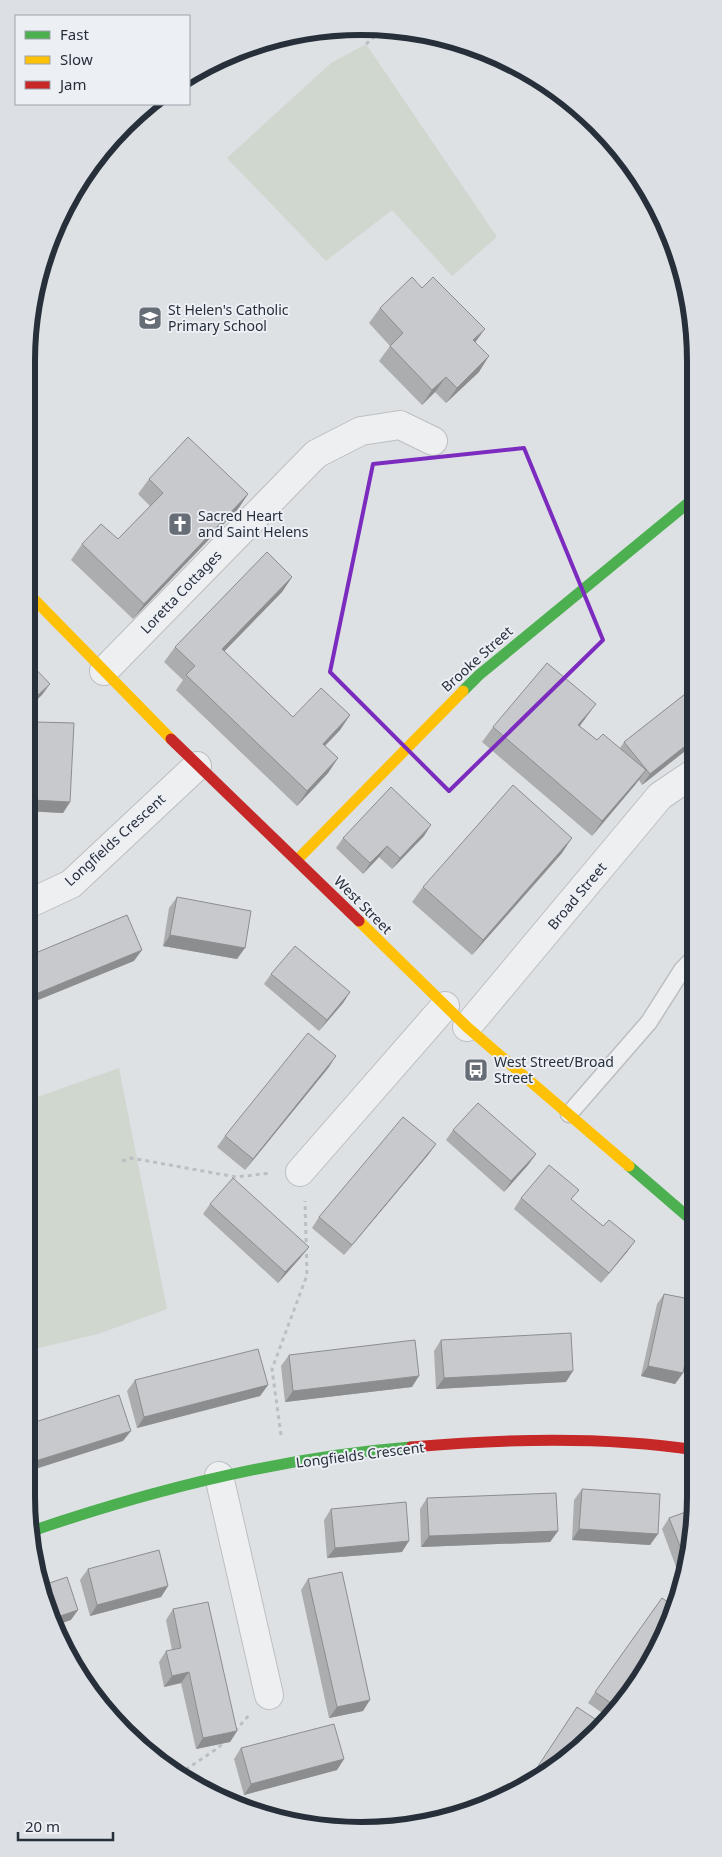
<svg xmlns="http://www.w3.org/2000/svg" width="722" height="1857" viewBox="0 0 722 1857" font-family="'Noto Sans',sans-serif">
<rect width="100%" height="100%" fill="#dee1e4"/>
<!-- green -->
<g fill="#cfd7cf">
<polygon points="366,44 497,237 452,276 392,210 326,261 227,158 331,63"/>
<polygon points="119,1068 167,1309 98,1334 26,1351 26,1101"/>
</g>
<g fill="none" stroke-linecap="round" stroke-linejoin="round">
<!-- lane casing -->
<g stroke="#bcbfc2" stroke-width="19">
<polyline id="lane" points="569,1114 649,1022 682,970 694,958"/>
</g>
<!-- street casing -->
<g stroke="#bcbfc2" stroke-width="30">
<g id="street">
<polyline points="104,671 316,454 361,431 400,425 433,441"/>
<polyline points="26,905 71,884 197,766"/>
<polyline points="467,1027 660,796 694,773"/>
<polyline points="300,1172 445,1006"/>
<polyline points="219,1476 269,1695"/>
</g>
</g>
<!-- path -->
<g stroke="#bcbfc2" stroke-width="3" stroke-dasharray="4 4" stroke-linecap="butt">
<polyline points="366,44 386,27"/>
<polyline points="122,1161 131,1158 236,1177 271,1173"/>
<polyline points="281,1435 272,1369 307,1275 305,1201"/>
<polyline points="235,1731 249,1715"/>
<polyline points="179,1774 218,1748 225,1741"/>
</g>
<!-- lane -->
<use href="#lane" stroke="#eeeff0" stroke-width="16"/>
<!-- street -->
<use href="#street" stroke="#eeeff0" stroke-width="28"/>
<!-- fast -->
<g stroke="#4caf50" stroke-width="11">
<polyline points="463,691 479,675 693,499"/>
<polyline points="629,1166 695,1223"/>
<path d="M32,1531C155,1489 281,1457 411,1447"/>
</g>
<!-- slow -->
<g stroke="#ffc107" stroke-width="11">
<polyline points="26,591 171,739"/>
<polyline points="297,860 463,691"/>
<polyline points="359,921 467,1027 629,1166"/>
</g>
<!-- jam -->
<g stroke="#c62828" stroke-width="11">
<polyline points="171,739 359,921"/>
<path d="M411,1447C505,1439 602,1436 696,1450"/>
</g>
</g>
<!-- wall -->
<g fill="#abadaf">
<polygon points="380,308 475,342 479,372 446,403 435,392 422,405 379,361 390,346 369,323"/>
<polygon points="149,479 248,494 238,509 133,619 71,560 82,544 118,539 150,506 138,494"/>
<polygon points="292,577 282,592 224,651 293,717 350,715 340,730 325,746 338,758 328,773 297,806 176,690 183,680 164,662 175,647"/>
<polygon points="694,687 694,744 642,785 639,780 592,836 482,742 493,727 585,719 580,726 597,740 620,748 624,742"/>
<polygon points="36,722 70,802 63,813 26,811 26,775 28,732"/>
<polygon points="424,836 392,869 379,857 363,874 336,848 343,838"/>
<polygon points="562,853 472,955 412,902 423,887"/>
<polygon points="177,897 237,959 163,946 169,908"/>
<polygon points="271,974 350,992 343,1003 319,1031 264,984"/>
<polygon points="329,1067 245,1170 217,1147 225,1136"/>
<polygon points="453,1130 536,1154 528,1165 504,1192 446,1140"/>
<polygon points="436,1144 428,1155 344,1255 312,1228 319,1217"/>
<polygon points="521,1198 572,1200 603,1226 635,1241 627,1252 601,1283 514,1209"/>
<polygon points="210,1204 301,1257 278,1283 203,1214"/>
<polygon points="664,1294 683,1373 675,1384 641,1376 657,1304"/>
<polygon points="441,1340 566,1382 436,1389 434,1351"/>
<polygon points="289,1355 412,1387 285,1402 281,1366"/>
<polygon points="135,1380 268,1385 260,1396 137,1428 127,1391"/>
<polygon points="582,1489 650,1545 572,1540 574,1500"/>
<polygon points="427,1498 558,1531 550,1542 421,1547 420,1509"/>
<polygon points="331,1509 402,1552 327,1558 324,1520"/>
<polygon points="694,1509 684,1583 683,1586 662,1529 669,1518"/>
<polygon points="88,1569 168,1586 161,1597 90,1616 80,1580"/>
<polygon points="308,1579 363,1711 329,1718 301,1590"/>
<polygon points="173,1609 237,1731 230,1742 196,1749 181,1683 164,1687 159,1662 166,1651 172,1650 166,1620"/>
<polygon points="595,1692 627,1700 608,1717 588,1703"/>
<polygon points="241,1748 344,1759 337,1770 244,1795 234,1759"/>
</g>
<!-- shaded-wall -->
<g fill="#8b8d8f">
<polygon points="485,329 474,344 473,340"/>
<polygon points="489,356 479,372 446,403 457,388"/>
<polygon points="446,377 435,392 422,405 432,390"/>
<polygon points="248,494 238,509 133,619 144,604"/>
<polygon points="292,577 282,592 212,664 222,649"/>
<polygon points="50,684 42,695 26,710 26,706"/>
<polygon points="596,704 585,719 568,740 578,725"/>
<polygon points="350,715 340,730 312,759 323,744"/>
<polygon points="694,739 694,744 642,785 650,774"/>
<polygon points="338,758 328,773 297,806 307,791"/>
<polygon points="646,770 635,785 592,836 602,821"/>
<polygon points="32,800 70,802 63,813 26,811 26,808"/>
<polygon points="431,825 424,836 392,869 400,858"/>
<polygon points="572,838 562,853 472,955 483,940"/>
<polygon points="387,846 379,857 363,874 370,863"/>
<polygon points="170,935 245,948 237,959 163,946"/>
<polygon points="142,950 134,961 26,1005 26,998"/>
<polygon points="350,992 343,1003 319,1031 327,1020"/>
<polygon points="336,1056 329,1067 245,1170 253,1159"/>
<polygon points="436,1144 428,1155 344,1255 352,1245"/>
<polygon points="536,1154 528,1165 504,1192 511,1181"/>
<polygon points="635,1241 627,1252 601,1283 609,1273"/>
<polygon points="309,1247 301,1257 278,1283 285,1272"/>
<polygon points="648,1366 683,1373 675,1384 641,1376"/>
<polygon points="573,1371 566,1382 436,1389 444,1378"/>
<polygon points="419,1376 412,1387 285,1402 293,1391"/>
<polygon points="268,1385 260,1396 137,1428 144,1417"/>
<polygon points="131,1431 123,1441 26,1472 26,1464"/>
<polygon points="579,1529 658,1534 650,1545 572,1540"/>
<polygon points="558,1531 550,1542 421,1547 429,1536"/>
<polygon points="409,1541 402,1552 327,1558 335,1548"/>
<polygon points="168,1586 161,1597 90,1616 97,1605"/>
<polygon points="78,1610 71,1620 54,1626 51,1619"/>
<polygon points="189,1672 181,1683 164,1687 172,1676"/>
<polygon points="370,1700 363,1711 329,1718 337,1707"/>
<polygon points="237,1731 230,1742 196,1749 203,1738"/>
<polygon points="344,1759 337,1770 244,1795 251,1784"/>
</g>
<!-- building -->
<g fill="#c7c9cc" stroke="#8b8d8f">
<polygon points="412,277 422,288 433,277 485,329 473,340 489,356 457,388 446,377 432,390 390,346 403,333 380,308"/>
<polygon points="188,437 248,494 144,604 82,544 101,524 118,539 163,493 149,479"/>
<polygon points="267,552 292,577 222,649 293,717 321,688 350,715 323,744 338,758 307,791 186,675 195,666 175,647"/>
<polygon points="26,659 50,684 26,706"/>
<polygon points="547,663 596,704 578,725 597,740 603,734 646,770 602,821 493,727"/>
<polygon points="694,687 694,739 650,774 624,742"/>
<polygon points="36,722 74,723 70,802 32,800"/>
<polygon points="513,785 572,838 483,940 423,887"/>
<polygon points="391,787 431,825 400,858 387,846 370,863 343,838"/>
<polygon points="177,897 251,911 245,948 170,935"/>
<polygon points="127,915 142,950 26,998 26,957"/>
<polygon points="295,946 350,992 327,1020 271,974"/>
<polygon points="308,1033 336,1056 253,1159 225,1136"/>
<polygon points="478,1103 536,1154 511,1181 453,1130"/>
<polygon points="403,1117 436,1144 352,1245 319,1217"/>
<polygon points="549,1165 579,1190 571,1199 603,1226 609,1220 635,1241 609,1273 521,1198"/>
<polygon points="233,1178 309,1247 285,1272 210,1204"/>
<polygon points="664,1294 695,1300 695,1315 683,1373 648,1366"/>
<polygon points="571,1333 573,1371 444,1378 441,1340"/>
<polygon points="415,1340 419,1376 293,1391 289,1355"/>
<polygon points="258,1349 268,1385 144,1417 135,1380"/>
<polygon points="119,1395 131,1431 26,1464 26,1425"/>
<polygon points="582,1489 660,1494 658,1534 579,1529"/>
<polygon points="556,1493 558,1531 429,1536 427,1498"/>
<polygon points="406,1502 409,1541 335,1548 331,1509"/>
<polygon points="694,1509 687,1564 669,1518"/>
<polygon points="159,1550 168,1586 97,1605 88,1569"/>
<polygon points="342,1572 370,1700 337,1707 308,1579"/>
<polygon points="67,1577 78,1610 51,1619 44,1604 41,1586"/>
<polygon points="662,1598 675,1607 661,1644 627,1700 618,1708 595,1692"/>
<polygon points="208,1602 237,1731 203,1738 189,1672 172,1676 166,1651 181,1648 173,1609"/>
<polygon points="577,1707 601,1723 547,1774 525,1786"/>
<polygon points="334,1724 344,1759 251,1784 241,1748"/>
</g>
<!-- marked area -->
<path fill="none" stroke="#7b2cbf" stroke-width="4" stroke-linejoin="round" d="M524,448L603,640L449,791L330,672L373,464Z"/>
<!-- icons -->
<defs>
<g id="school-square" transform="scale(1.25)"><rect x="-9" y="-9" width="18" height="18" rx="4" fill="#676d76" stroke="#eceff4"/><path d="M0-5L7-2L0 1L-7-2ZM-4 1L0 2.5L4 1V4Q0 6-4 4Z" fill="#fff"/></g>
<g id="church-square" transform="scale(1.25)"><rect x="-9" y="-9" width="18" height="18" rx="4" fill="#676d76" stroke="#eceff4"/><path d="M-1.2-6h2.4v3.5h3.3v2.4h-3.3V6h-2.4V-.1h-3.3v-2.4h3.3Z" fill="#fff"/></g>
<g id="bus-square" transform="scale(1.25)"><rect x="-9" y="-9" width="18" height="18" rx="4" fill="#676d76" stroke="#eceff4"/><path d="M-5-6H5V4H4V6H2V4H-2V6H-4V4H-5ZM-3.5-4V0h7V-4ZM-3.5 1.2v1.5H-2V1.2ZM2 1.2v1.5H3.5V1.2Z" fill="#fff"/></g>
</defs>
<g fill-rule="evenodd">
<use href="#school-square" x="150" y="318"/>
<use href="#church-square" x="180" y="524"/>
<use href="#bus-square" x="476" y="1070"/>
</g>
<g text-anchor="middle" stroke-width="4" stroke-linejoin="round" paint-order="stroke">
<!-- poi labels -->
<g font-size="14" fill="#272f3b" stroke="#eceff4" text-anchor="start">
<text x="168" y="315">St Helen's Catholic<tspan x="168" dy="16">Primary School</tspan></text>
<text x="198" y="521">Sacred Heart<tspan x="198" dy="16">and Saint Helens</tspan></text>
<text x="494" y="1067">West Street/Broad<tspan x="494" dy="16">Street</tspan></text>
</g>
<!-- street labels -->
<g font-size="14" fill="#272f3b" stroke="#eceff4">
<text transform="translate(181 592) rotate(-46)" y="5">Loretta Cottages</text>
<text transform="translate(477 659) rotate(-42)" y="5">Brooke Street</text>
<text transform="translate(115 840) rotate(-42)" y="5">Longfields Crescent</text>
<text transform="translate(577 896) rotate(-50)" y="5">Broad Street</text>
<text transform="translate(363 905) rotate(45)" y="5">West Street</text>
<text transform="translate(360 1455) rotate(-7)" y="5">Longfields Crescent</text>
</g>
</g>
<!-- crop -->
<path d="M0 0H722V1857H0ZM361 35H361A326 326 0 0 1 687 361V1496A326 326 0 0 1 361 1822H361A326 326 0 0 1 35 1496V361A326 326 0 0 1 361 35Z" fill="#dce0e5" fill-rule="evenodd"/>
<path fill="none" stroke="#272f3b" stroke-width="6" d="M361 35H361A326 326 0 0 1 687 361V1496A326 326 0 0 1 361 1822H361A326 326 0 0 1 35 1496V361A326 326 0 0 1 361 35Z"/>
<!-- legend -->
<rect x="15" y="15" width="175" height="90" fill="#eceff4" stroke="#9da2aa"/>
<rect x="25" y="31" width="25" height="8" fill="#4caf50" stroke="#9da2aa"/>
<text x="60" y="40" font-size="15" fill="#272f3b">Fast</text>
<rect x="25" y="56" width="25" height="8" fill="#ffc107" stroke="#9da2aa"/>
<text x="60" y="65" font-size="15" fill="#272f3b">Slow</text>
<rect x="25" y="81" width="25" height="8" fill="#c62828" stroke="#9da2aa"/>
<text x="60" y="90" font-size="15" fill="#272f3b">Jam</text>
<!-- scale -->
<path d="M18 1832v8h95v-8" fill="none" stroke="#272f3b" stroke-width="2.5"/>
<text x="25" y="1832" font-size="15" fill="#272f3b" stroke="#eceff4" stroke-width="4" paint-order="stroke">20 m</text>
</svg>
